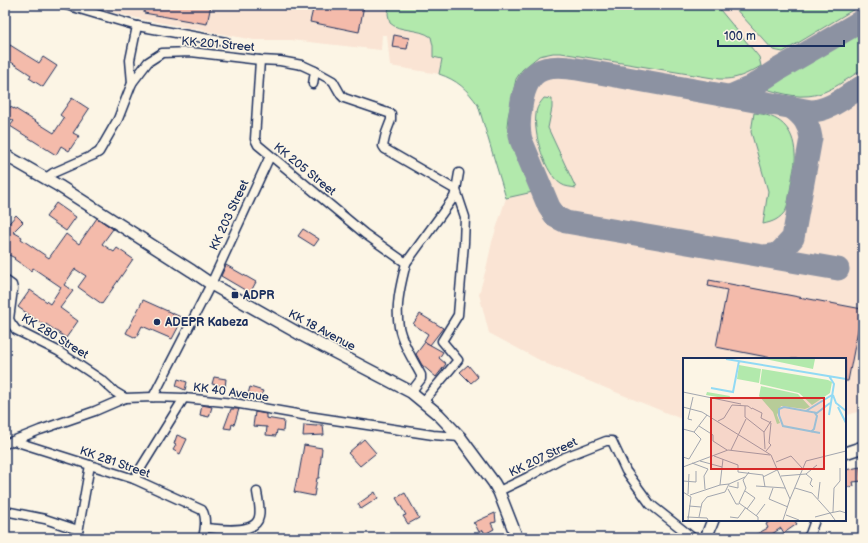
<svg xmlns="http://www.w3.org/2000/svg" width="868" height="543" viewBox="0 0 868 543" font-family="'Balsamiq Sans',sans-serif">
<rect width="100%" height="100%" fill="#fcf5e5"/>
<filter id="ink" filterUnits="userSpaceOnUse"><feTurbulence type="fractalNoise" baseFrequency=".025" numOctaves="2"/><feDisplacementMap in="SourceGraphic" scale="8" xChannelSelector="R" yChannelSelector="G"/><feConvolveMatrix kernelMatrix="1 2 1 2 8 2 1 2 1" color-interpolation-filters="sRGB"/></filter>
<g filter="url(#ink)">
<!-- built -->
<polygon fill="#fae4d4" points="83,5 863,5 863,410 845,416 845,359 684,359 684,420 547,364 489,333 479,294 486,269 492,242 506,198 478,105 470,93 452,78 439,74 390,66 387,35 382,35 381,50 291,40 254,40 141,19"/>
<!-- green -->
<g fill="#b2e9ac" stroke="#668c85">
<path d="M389,5H716L759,57L761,66C747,74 736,80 719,79L561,53H553L539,56L522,70L516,79L508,117L507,126L510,136L533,192L506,198L478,105C467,89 457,80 439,74L442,59L433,57V46L431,37C419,28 399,32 390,23L388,14Z"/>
<polygon points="732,5 861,5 783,52 773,50"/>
<path d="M863,31V69C845,80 826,96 805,96C792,97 778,92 765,89Z"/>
<path d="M544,98L552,99V108L548,128L576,188C571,187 565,187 561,184C545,174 533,134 536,114C536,108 540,103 544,98Z"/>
<path d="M754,113C779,115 794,128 795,154C796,162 793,171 792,179C790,189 789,200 786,210C780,219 773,222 763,224L768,191L751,132Z"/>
</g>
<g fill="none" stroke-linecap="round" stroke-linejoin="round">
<!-- taxiway -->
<g stroke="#8c92a2" stroke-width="23">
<polyline points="730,96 751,87 777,70 863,20"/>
<path d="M765,256L777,254L781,251L793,238L811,138C809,124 803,116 792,108"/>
<path d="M838,269L566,222L556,217L549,207L521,140C518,129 519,119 521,107C526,70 542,63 577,69L811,111C830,111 847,95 863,86"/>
</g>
</g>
<!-- building -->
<g fill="#f4bbab" stroke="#1b2f5e">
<polygon points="145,5 211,5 207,24 144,13"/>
<polygon points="314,5 364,5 359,32 310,22"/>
<polygon points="394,35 409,38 407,49 392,47"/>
<polygon points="10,45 39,63 43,57 57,66 43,87 29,78 31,75 5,58 5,52"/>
<polygon points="72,98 89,109 73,133 79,136 69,151 61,146 56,155 10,126 14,121 5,116 5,104 14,109 14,108 54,133 64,118 60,115"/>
<polygon points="56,203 76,217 66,231 46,217"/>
<polygon points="16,215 23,222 13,232 22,237 21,239 49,258 66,234 79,244 97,218 113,229 102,244 114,252 117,248 133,259 102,304 78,287 86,276 75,269 64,285 73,291 60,308 78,321 66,338 46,324 45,326 18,307 30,290 50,304 61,287 33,268 31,271 14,259 15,258 5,253 5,228"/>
<polygon points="303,229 319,239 314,246 298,236"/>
<polygon points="226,265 256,282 250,293 221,276"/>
<polygon points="709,280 862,309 848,381 845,381 845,359 777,359 716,347 727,290 708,286"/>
<polygon points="143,300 183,318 172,339 142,326 136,338 126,333"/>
<polygon points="420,314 443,328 430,345 424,341 428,334 413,324"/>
<polygon points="425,342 443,352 439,358 446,364 436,377 422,365 416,354"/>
<polygon points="468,365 478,377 471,383 460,372"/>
<polygon points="214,377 226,379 225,387 212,384"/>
<polygon points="178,379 187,382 185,390 176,386"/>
<polygon points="250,387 263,391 260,398 248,394"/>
<polygon points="202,405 212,407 209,417 200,415"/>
<polygon points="231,409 239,409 234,425 232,424 231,429 224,428"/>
<polygon points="255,412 266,414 266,418 284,421 283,431 277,430 276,436 266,435 267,427 253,426"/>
<polygon points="304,425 317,426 317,425 323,425 324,435 303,436"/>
<polygon points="177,435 187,439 180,454 173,450 176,445 174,444"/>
<polygon points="364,439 376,453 360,466 348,453"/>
<polygon points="304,445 322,448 319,478 317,478 314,496 294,492 297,478 298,479"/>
<polygon points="860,467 862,481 853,482 854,486 845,488 845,470"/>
<polygon points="375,492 378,498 361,509 358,504"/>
<polygon points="405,493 419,518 408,524 403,516 406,515 396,498"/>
<polygon points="495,513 496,522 491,523 494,529 485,534 483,530 479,532 475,524 473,523"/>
<polygon points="772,520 794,520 797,524 784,533 781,528 769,536 770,538 749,538 768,528 766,524"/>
</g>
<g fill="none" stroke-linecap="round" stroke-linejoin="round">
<!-- minor casing -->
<g stroke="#1b2f5e" stroke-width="11">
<g id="minor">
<polyline points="66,5 137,26 226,42"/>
<path d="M260,60L255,139L258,145L365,234L406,263C401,284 395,305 399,327C402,343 413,360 421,375V379L411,392"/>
<polyline points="315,71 333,81 341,95 344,98 391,114 391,120 386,133 383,146 385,149 456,190 465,217 464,243 458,315 442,341 458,360 423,402"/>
<polyline points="132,83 130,60 137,26"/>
<polyline points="46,178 53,173 94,155 99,152 118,119 132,83 148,62 162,53 191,52 260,60 280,61 302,65 315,71 313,84"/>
<polyline points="406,263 454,197 456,190 459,173"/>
<polyline points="5,280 12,285 13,289 9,319 11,323 16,330 58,351 103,381 115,392 125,398"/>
<polyline points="153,397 211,284 270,156"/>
<path d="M14,441L134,479L202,510C207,517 205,529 203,538"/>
<polyline points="5,444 40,430 95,411 125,398 153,397 184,398 234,403 308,416 433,435 460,437"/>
<polyline points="134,479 184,398"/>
<polyline points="499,491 528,477 560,459 606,441 612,441 626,471 650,504 693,538"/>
<polyline points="5,511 45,519 78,530"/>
<path d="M206,528C219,529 256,535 259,517C261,509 258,499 257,492"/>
<polyline points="77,538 90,465"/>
<polyline points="807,538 810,534 815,520"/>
</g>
</g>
<!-- secondary casing -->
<g stroke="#1b2f5e" stroke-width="14">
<g id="secondary">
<polyline points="5,155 59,186 192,271 211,284 298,333 411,392 439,415 460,437 494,483 499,492 517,538"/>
<polyline points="845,453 863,447"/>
<polyline points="706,538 713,520"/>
</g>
</g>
<!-- minor -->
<use href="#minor" stroke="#fcf5e5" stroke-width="8"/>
<!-- secondary -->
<use href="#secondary" stroke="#fcf5e5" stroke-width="11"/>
</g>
</g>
<!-- markers -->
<g fill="#1b2f5e" stroke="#fcf5e5" stroke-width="1.5">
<rect x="231" y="291" width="8" height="8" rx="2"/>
<circle cx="157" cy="322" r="4"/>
</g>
<g text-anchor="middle" stroke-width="3" stroke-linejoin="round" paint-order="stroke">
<!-- street labels -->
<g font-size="12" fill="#1b2f5e" stroke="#fcf5e5">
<text transform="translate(218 44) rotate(5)" y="4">KK 201 Street</text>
<text transform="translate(305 169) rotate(39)" y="4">KK 205 Street</text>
<text transform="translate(229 215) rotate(-65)" y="4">KK 203 Street</text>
<text transform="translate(322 330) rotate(28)" y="4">KK 18 Avenue</text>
<text transform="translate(55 336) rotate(31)" y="4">KK 280 Street</text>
<text transform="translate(231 392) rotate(8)" y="4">KK 40 Avenue</text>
<text transform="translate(543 457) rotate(-26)" y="4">KK 207 Street</text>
<text transform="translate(115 462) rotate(19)" y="4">KK 281 Street</text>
</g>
<!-- poi labels -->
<g font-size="12" font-weight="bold" fill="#1b2f5e" stroke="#fcf5e5" text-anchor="start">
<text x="243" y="299">ADPR</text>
<text x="165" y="326">ADEPR Kabeza</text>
</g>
</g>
<!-- overview -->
<g transform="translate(683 358)">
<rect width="163" height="163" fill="#fcf5e5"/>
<path d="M82,1H132L130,11ZM56,7L78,11L76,25L54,21ZM79,11L145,22L149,24L147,35L129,47L116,35L77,26ZM78,28L115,36L127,49L122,51L98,48L94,57L97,65L94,66L90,54L76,38ZM24,34L47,38L46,41L23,37Z" fill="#b2e9ac"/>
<path fill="none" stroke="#92daf4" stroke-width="2" d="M43,1L163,21M28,30L50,34L56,3M150,37L153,45L163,53M155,49L163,65M123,53L149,37M146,57L151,26L146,18M128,74L131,71L134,58L131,54M137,75L100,68L96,57V51L101,49L134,55L147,45"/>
<path fill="none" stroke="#a2a6af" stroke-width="1" d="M0,34L58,46M62,48V59L81,74L82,91M0,49L19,54L88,97L107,141L100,162M69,50L79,55L78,60L88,65L86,85L88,87L83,93M9,62L5,61L10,39M35,63L41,60L49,47L65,48L69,51M16,68L30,77V83L44,92M0,71L11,74L18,81L6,101L0,99M11,74L24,57M81,74L88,63M48,92L63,61M31,98L55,107V114L80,117L82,129M40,101L37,127L46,126M17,103L39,109M93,104L108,98L120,111M9,105L25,111L21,118L22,131M0,109L45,92L87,97M66,114L60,122L63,130L56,145L75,159V162M123,116L134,107M98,118L123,116L129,121L127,126L130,129M80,119L96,111M0,123L13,124V113M46,128L55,130V124M73,128L102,130M90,130L86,141L105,149M112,130L129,135L147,155L157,153L163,155M45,131L53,146H56M62,133L72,140L64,151M0,134L8,139L5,162M5,136L6,116M7,137L37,127M107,141L123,103L163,93M135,141L137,124M6,148L18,149M150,154L151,130L157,123V110M103,157L116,162M73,158L82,146M4,159L24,160L25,162M16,159L19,145L24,139L42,134L46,126L62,119M47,159L55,160L63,149M132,159L147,155L152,162"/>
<path fill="#d62828" fill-opacity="0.15" stroke="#d62828" stroke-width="2" d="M28,40H141V111H28Z"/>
<rect width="163" height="163" fill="none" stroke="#1b2f5e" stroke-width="2"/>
</g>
<!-- margin -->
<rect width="868" height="543" fill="none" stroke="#fcf5e5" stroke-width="20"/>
<rect x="10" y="10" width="848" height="523" fill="none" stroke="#1b2f5e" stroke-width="1.5" filter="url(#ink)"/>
<!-- scale -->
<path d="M718 40v6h126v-6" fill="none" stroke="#1b2f5e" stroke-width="2"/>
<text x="724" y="40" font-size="12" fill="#1b2f5e" stroke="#fcf5e5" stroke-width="3" paint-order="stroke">100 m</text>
</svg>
